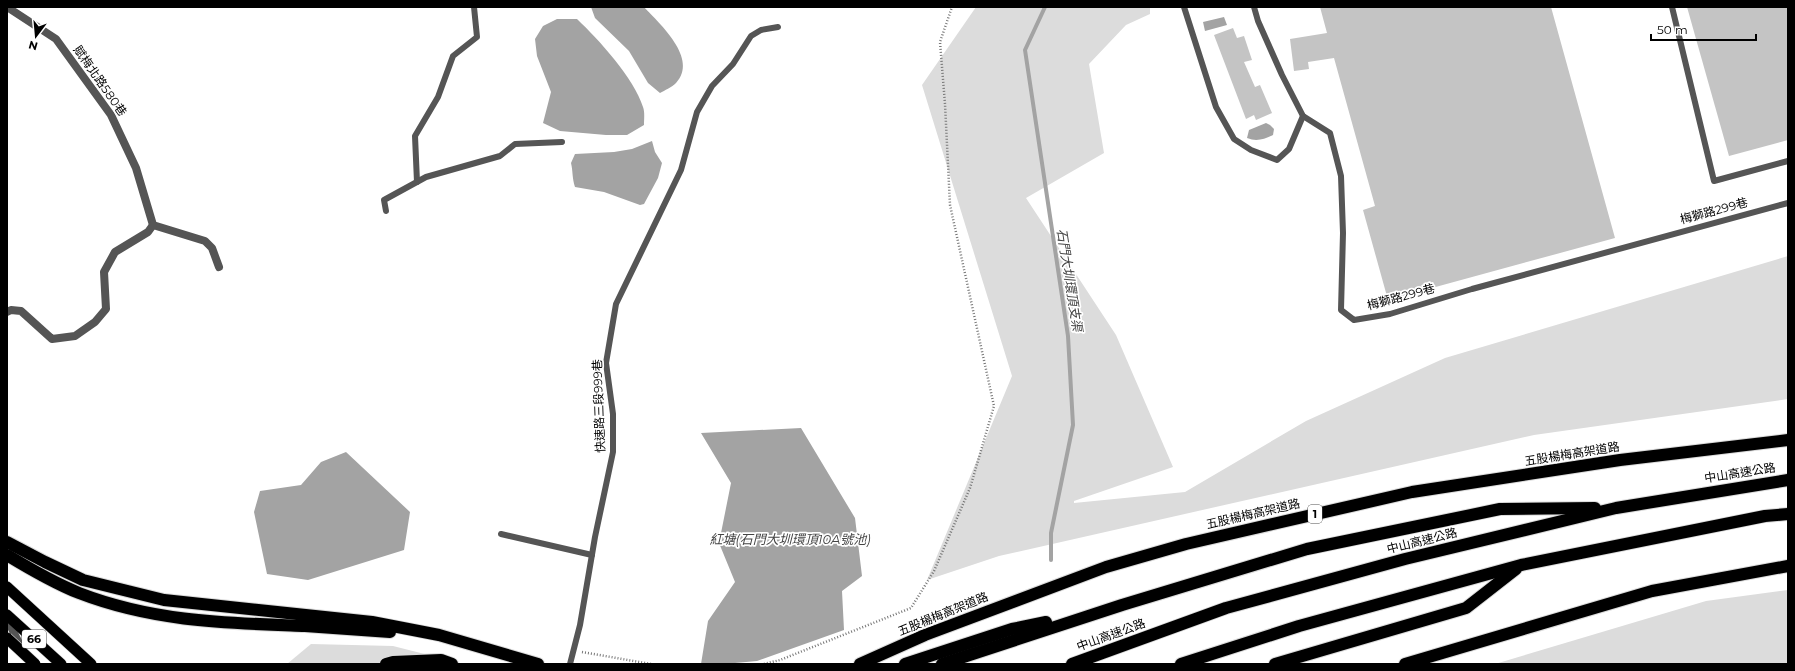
<svg xmlns="http://www.w3.org/2000/svg" width="1795" height="671" viewBox="0 0 1795 671" font-family="Montserrat,'Noto Sans TC',sans-serif">
<rect width="100%" height="100%" fill="#fff"/>
<!-- green -->
<g fill="#dcdcdc">
<polygon points="976,7 1150,7 1150,14 1126,25 1089,64 1104,153 1026,198 1116,335 1173,467 1074,501 1074,503 1185,492 1306,421 1445,358 1788,256 1788,399 1534,435 999,556 927,580 1012,376 922,85"/>
<polygon points="1788,590 1788,664 1495,664 1706,601"/>
<polygon points="311,644 393,646 464,664 287,664"/>
</g>
<!-- water -->
<g fill="#a3a3a3">
<path d="M591,7H644C660,24 699,59 676,83C671,88 665,90 660,93L648,83L629,51L595,18Z"/>
<polygon points="1224,17 1227,25 1205,31 1203,22"/>
<path d="M557,19H577C599,40 634,78 643,107C645,112 644,120 644,125L627,135H606L560,131L543,123L551,92L537,56L535,39L543,26Z"/>
<path d="M1266,123L1270,125L1274,129L1273,135C1264,139 1257,142 1247,138L1249,130Z"/>
<path d="M652,141L655,152L662,163L658,178L644,204L640,205L604,192L575,187C572,178 573,171 571,163L575,154L614,152L632,149Z"/>
<polygon points="801,428 855,518 862,576 842,591 844,630 757,661 724,664 701,664 708,621 735,582 719,543 731,483 701,433"/>
<polygon points="346,452 410,512 404,550 308,580 267,574 254,512 260,491 301,485 321,462"/>
</g>
<g fill="none" stroke-linecap="round" stroke-linejoin="round">
<!-- stream -->
<polyline stroke="#a3a3a3" stroke-width="4" points="1045,7 1025,50 1068,336 1073,425 1051,533 1051,560"/>
</g>
<!-- building -->
<g fill="#c4c4c4">
<polygon points="1320,7 1551,7 1615,238 1388,300 1363,210 1375,206 1334,58 1308,62 1309,69 1294,71 1290,39 1327,33"/>
<polygon points="1687,7 1788,7 1788,140 1729,156"/>
<polygon points="1233,28 1237,38 1244,36 1252,60 1244,62 1255,87 1260,85 1272,113 1256,120 1254,115 1246,119 1214,35"/>
</g>
<g fill="none" stroke-linecap="round" stroke-linejoin="round">
<!-- trunk casing -->
<g stroke="#dbdbdb" stroke-width="12">
<g id="trunk">
<polyline points="7,587 91,664"/>
<polyline points="7,615 61,664"/>
</g>
</g>
<!-- motorway casing -->
<g stroke="#dbdbdb" stroke-width="14">
<g id="motorway">
<polyline points="7,542 45,562 83,580 164,600 372,622 439,635 538,664"/>
<path d="M7,555C30,569 54,583 79,593C154,622 227,623 305,626C334,628 362,630 390,632"/>
<polyline points="386,664 393,662 441,660 452,664"/>
<polyline points="860,664 925,635 1106,567 1186,544 1412,492 1620,460 1788,440"/>
<polyline points="905,664 1012,629 1046,622"/>
<polyline points="942,664 1122,605 1307,549 1500,509 1595,508"/>
<polyline points="1072,664 1226,608 1405,559 1616,508 1788,480"/>
<polyline points="1181,664 1299,626 1521,565 1765,516 1788,514"/>
<polyline points="1275,664 1466,608 1516,569"/>
<polyline points="1405,664 1652,591 1788,566"/>
</g>
</g>
<!-- path -->
<g stroke="#777" stroke-width="2.5" stroke-dasharray="1 2" stroke-linecap="butt">
<polyline points="582,652 651,664"/>
<polyline points="764,664 780,660 911,608 934,571 970,488 994,406 950,205 945,104 940,42 952,7"/>
</g>
<!-- service -->
<g stroke="#555" stroke-width="6">
<polyline points="1184,7 1216,107 1234,139 1251,150 1277,160 1289,149 1303,116"/>
<polyline points="1254,7 1258,21 1282,75 1303,116 1330,133 1341,176 1343,233 1341,310 1354,320 1390,314 1472,289 1788,203"/>
<polyline points="1672,7 1714,181 1788,161"/>
<polyline points="417,182 415,136 438,97 453,56 477,37 474,7"/>
<polyline points="386,211 384,200 426,177 500,156 515,144 562,142"/>
<polyline points="501,534 592,555"/>
<polyline points="570,664 580,625 595,537 613,452 613,414 606,363 616,304 681,170 697,112 712,86 733,64 751,36 761,30 778,27"/>
</g>
<!-- minor -->
<g stroke="#555" stroke-width="8">
<polyline points="7,7 56,39 111,115 136,168 153,225 205,241 212,248 219,267"/>
<polyline points="7,312 11,310 21,311 52,339 75,336 95,322 106,309 104,272 115,252 148,232 153,225"/>
</g>
<!-- tertiary -->
<polyline stroke="#555" stroke-width="8" points="7,619 22,649"/>
<!-- trunk -->
<use href="#trunk" stroke="#000" stroke-width="11"/>
<!-- motorway -->
<use href="#motorway" stroke="#000" stroke-width="12"/>
<!-- trunk-bridge casing -->
<g stroke="#dbdbdb" stroke-width="12" stroke-linecap="butt">
<polyline id="trunk-bridge" points="7,638 35,664"/>
</g>
<!-- trunk-bridge -->
<use href="#trunk-bridge" stroke="#000" stroke-width="11"/>
</g>
<g text-anchor="middle" stroke-width="3.5" stroke-linejoin="round" paint-order="stroke">
<!-- shield labels -->
<g fill="#fff" stroke="#4c4c4c" stroke-width="1">
<rect x="1308" y="505" width="14" height="18" rx="3"/>
<rect x="22" y="630" width="24" height="18" rx="3"/>
</g>
<g font-size="11" font-weight="bold" fill="#000">
<text x="1315" y="518">1</text>
<text x="34" y="643">66</text>
</g>
<!-- street labels -->
<g font-size="12" fill="#000" stroke="#fff">
<text transform="translate(100 81) rotate(55)" y="4">賦梅北路580巷</text>
<text transform="translate(1714 211) rotate(-15)" y="4">梅獅路299巷</text>
<text transform="translate(1401 297) rotate(-15)" y="4">梅獅路299巷</text>
<text transform="translate(599 406) rotate(-92)" y="4">快速路三段999巷</text>
<text transform="translate(1572 454) rotate(-9)" y="4">五股楊梅高架道路</text>
<text transform="translate(1740 473) rotate(-9)" y="4">中山高速公路</text>
<text transform="translate(1253 514) rotate(-13)" y="4">五股楊梅高架道路</text>
<text transform="translate(1422 541) rotate(-14)" y="4">中山高速公路</text>
<text transform="translate(943 614) rotate(-22)" y="4">五股楊梅高架道路</text>
<text transform="translate(1111 635) rotate(-20)" y="4">中山高速公路</text>
</g>
<!-- water labels -->
<g font-size="13" font-style="italic" fill="#444" stroke="#fff">
<text transform="translate(1070 280) rotate(81)" y="5">石門大圳環頂支渠</text>
<text x="790" y="544">紅塘(石門大圳環頂10A號池)</text>
</g>
</g>
<!-- border -->
<rect width="1795" height="671" fill="none" stroke="#000000" stroke-width="16"/>
<!-- north arrow -->
<g transform="translate(36 36) rotate(196)" stroke="#ffffff" stroke-width="3" paint-order="stroke">
<path d="M0-3L7 15L0 10L-7 15Z" fill="#000000"/>
<text y="-6" font-size="11" font-weight="bold" text-anchor="middle" fill="#000000">N</text>
</g>
<!-- scale -->
<path d="M1651 34v6h105v-6" fill="none" stroke="#000000" stroke-width="2"/>
<text x="1657" y="34" font-size="12" fill="#000000" stroke="#ffffff" stroke-width="3" paint-order="stroke">50 m</text>
</svg>
